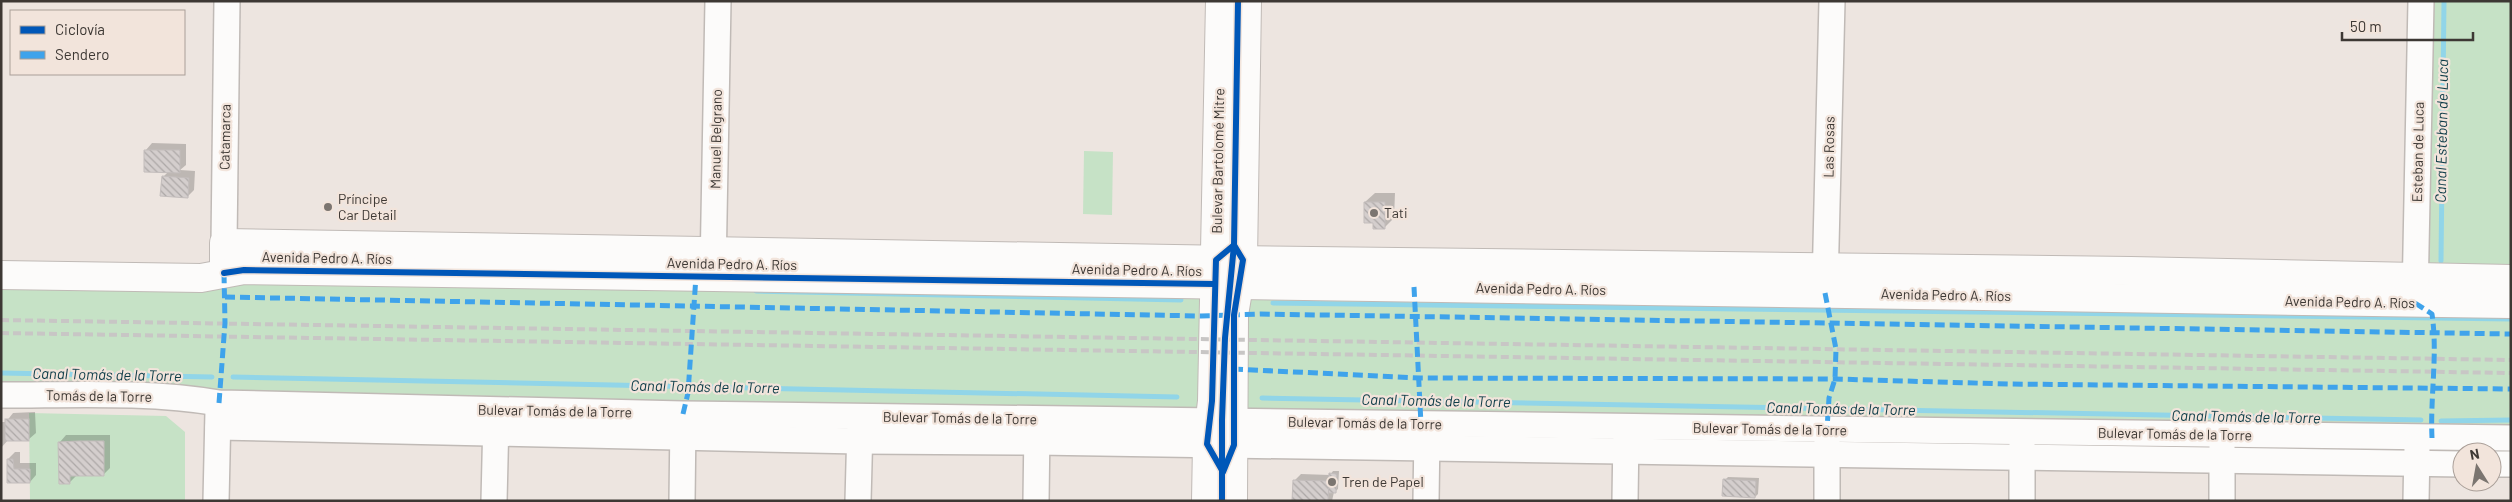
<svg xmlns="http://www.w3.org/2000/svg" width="2512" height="502" viewBox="0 0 2512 502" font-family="Barlow,sans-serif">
<defs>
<pattern id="building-back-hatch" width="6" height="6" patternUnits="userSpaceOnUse" patternTransform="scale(1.25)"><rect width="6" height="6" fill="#d4cecd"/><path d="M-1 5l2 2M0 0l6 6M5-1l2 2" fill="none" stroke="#ada8a7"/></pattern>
</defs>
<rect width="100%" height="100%" fill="#ede5e0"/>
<!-- green -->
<g fill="#c6e2c6" fill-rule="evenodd">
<polygon points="2421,1 2511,1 2511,438 1,395 1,275 201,278 224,243 2415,278"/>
<polygon points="1084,151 1113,152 1112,215 1083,214"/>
<path d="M29,413L166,416L185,432V501H30ZM104,441V476H70V484H59V442Z"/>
</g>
<!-- shadow -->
<g fill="#0003">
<polygon points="152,143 186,144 186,165 180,170 195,171 194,190 187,197 163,177 169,171 146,150"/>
<polygon points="1375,193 1395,193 1394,218 1384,228 1375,222 1365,202"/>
<polygon points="35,412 36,433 29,439 8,440 1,448 1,422 6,422 13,413"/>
<polygon points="66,435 110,435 110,468 103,475 76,476 69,483 60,442"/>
<polygon points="15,452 20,452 20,463 36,463 36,475 30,482 8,482 8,459"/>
<polygon points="1333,471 1339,471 1338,489 1334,492 1332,501 1293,501 1294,481 1301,474 1330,475"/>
<polygon points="1728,477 1759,478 1758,494 1755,497 1725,480"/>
</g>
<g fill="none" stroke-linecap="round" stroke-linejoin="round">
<!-- stream -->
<g stroke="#91d5e8" stroke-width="5">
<polyline points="2441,261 2444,1"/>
<polyline points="756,291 1181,300"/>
<polyline points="1273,303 2511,319"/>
<polyline points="1,373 212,377"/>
<polyline points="233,377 1177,397"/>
<polyline points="1262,398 2421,420"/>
<polyline points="2441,421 2511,420"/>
</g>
</g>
<!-- building -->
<g fill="url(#building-back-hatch)" stroke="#c3bdbc">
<polygon points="144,150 180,150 180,173 144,172"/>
<polygon points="162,176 189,178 188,198 160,196"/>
<polygon points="1364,202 1385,202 1385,229 1373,229 1373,223 1364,223"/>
<rect x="5" y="419" width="24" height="22"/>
<polygon points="79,441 104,441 104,476 70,476 70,484 59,484 58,442"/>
<polygon points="7,459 13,459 14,469 30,469 30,483 7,483"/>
<polygon points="1329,473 1337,474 1336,493 1328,493"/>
<polygon points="1723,479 1756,481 1755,498 1722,496"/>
<polygon points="1293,480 1329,481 1328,501 1292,501"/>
</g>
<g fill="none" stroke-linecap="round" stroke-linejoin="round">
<!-- minor casing -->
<g stroke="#c0bab6" stroke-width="28">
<g id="minor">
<polyline points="224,243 227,1"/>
<polyline points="713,271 718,1"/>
<polyline points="1825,286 1832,1"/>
<polyline points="2415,298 2421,1"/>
<path d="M1,395C73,395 148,391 219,403L683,414L2511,438"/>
<polyline points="218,427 859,441 1037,442 2462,464"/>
<polyline points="2492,464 2511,464"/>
<polyline points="216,501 218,411"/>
<polyline points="494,501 496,418"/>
<polyline points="682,501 683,421"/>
<polyline points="858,501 860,426"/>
<polyline points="1036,501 1037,427"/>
<polyline points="1426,501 1427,431"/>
<polyline points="1625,501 1626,433"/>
<polyline points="1827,501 1827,436"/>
<polyline points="2022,501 2022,441"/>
<polyline points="2222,501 2222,443"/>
<polyline points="2416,501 2417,448"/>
</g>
</g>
<!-- major casing -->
<g stroke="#c0bab6" stroke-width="30">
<g id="major">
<polyline points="224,273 224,243 1232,260 2131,271 2511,279"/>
<polyline points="1,275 201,278 244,270 2511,304"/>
<polyline points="1206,501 1207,444 1212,401 1220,1"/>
<polyline points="1233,501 1234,315 1243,260 1247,1"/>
</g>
</g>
<!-- minor -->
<use href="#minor" stroke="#fcfbfa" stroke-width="25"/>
<!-- major -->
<use href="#major" stroke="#fcfbfa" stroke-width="28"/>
<!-- rail -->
<g stroke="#c8c6c5" stroke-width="4" stroke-dasharray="8 4" stroke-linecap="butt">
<polyline points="1,320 2511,360"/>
<polyline points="1,333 2511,373"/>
</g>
<!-- quiet -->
<g stroke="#3fa3eb" stroke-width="5" stroke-dasharray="10 5" stroke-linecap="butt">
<polyline points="1414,287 1421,424"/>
<polyline points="1825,293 1836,349 1835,379 1829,398 1827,429"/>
<polyline points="225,297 1201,316 1260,314 2511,334"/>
<path d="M2415,303L2432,314C2438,355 2430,396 2432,438"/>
<polyline points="1233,369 1420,378 1835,379 2008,384 2511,389"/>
<polyline points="219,403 225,323 224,273"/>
<polyline points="683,414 688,393 696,276"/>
</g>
<!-- cycleway casing -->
<g stroke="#f2e4db" stroke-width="9">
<g id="cycleway">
<polygon points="1234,245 1243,260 1234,315 1234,445 1223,472 1207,444 1212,401 1216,260"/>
<polyline points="224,273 244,270 1215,284"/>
<polyline points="1222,501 1222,420 1225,338 1234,245 1238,1"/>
</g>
</g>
<!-- cycleway -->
<use href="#cycleway" stroke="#0057b8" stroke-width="6"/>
</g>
<!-- markers -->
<g fill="#7b7570" stroke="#f2e4db" stroke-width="2">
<circle cx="328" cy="207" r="5"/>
<circle cx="1374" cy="213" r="5"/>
<circle cx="1332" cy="482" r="5"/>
</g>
<g text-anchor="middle" stroke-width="4.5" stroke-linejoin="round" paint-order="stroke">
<!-- street labels -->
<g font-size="14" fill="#3d3834" stroke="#f2e4db">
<text transform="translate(225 137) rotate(-89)" y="5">Catamarca</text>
<text transform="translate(716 139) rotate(-89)" y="5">Manuel Belgrano</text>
<text transform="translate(1829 147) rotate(-89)" y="5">Las Rosas</text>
<text transform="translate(2418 152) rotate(-89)" y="5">Esteban de Luca</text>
<text transform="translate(1218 161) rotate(-89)" y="5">Bulevar Bartolomé Mitre</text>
<text transform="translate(327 258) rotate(1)" y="5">Avenida Pedro A. Ríos</text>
<text transform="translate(732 264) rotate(1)" y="5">Avenida Pedro A. Ríos</text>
<text transform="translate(1137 270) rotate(1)" y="5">Avenida Pedro A. Ríos</text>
<text transform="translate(1541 289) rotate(1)" y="5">Avenida Pedro A. Ríos</text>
<text transform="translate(1946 295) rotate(1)" y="5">Avenida Pedro A. Ríos</text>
<text transform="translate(2350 302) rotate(1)" y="5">Avenida Pedro A. Ríos</text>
<text transform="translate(99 396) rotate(1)" y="5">Tomás de la Torre</text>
<text transform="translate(555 411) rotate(1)" y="5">Bulevar Tomás de la Torre</text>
<text transform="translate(960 418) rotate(1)" y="5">Bulevar Tomás de la Torre</text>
<text transform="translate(1365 423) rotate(1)" y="5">Bulevar Tomás de la Torre</text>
<text transform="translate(1770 429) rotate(1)" y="5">Bulevar Tomás de la Torre</text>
<text transform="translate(2175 434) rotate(1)" y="5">Bulevar Tomás de la Torre</text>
</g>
<!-- poi labels -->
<g font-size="14" fill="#3d3834" stroke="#f2e4db" text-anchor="start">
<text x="338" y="204">Príncipe<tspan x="338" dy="16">Car Detail</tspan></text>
<text x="1384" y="218">Tati</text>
<text x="1342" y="487">Tren de Papel</text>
</g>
<!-- water labels -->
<g font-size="15" font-style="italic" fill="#0d3c48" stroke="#f2e4db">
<text transform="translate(2442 131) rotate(-89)" y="5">Canal Esteban de Luca</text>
<text transform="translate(107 375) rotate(1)" y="5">Canal Tomás de la Torre</text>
<text transform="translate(705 387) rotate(1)" y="5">Canal Tomás de la Torre</text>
<text transform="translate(1436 401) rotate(1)" y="5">Canal Tomás de la Torre</text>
<text transform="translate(1841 409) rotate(1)" y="5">Canal Tomás de la Torre</text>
<text transform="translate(2246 417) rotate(1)" y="5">Canal Tomás de la Torre</text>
</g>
</g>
<!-- border -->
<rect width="2512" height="502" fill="none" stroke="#3d3834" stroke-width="5"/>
<!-- legend -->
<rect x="10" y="10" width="175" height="65" fill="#f2e4db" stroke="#aa9f98"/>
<rect x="20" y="26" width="25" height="8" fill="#0057b8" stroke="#aa9f98"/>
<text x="55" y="35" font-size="15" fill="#3d3834">Ciclovía</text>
<rect x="20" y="51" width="25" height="8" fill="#3fa3eb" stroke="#aa9f98"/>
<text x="55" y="60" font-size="15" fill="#3d3834">Sendero</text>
<!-- north arrow -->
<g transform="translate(2477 467) rotate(349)"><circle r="24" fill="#f2e4db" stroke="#aa9f98"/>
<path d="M0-4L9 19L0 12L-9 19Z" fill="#7b7570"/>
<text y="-8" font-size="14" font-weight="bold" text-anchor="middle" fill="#3d3834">N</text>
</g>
<!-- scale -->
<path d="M2342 32v8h131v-8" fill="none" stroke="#3d3834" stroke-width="2.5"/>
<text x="2350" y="32" font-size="15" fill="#3d3834" stroke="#f2e4db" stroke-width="4" paint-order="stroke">50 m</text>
</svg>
